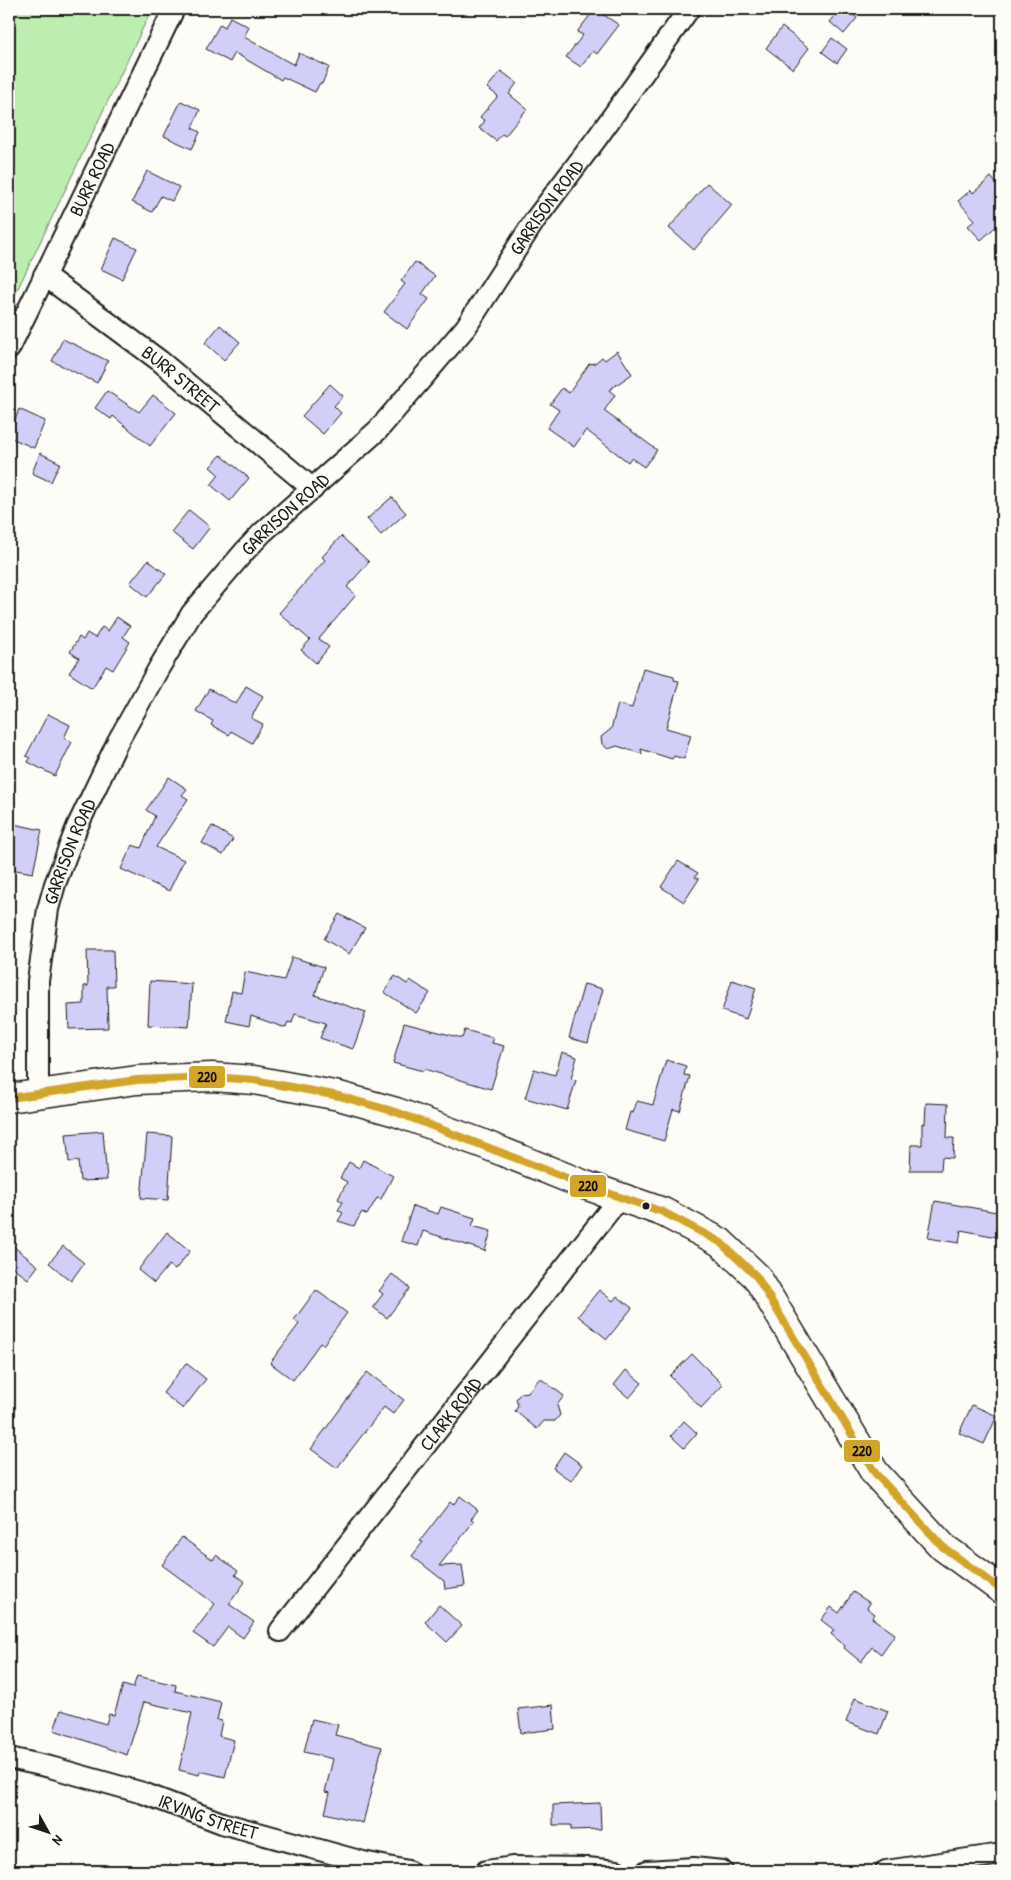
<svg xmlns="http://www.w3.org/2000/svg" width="1011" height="1880" viewBox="0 0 1011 1880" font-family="'Patrick Hand',sans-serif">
<rect width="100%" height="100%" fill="#fdfcf7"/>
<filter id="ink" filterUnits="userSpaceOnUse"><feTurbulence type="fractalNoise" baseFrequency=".02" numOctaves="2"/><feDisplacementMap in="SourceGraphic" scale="10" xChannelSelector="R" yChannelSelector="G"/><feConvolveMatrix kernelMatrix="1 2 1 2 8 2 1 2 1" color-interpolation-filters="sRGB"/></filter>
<g filter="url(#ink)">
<!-- green -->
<polygon fill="#bcefaf" stroke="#6c8666" points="9,9 152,9 9,307"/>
<!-- building -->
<g fill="#d1cff7" stroke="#1c1c1c">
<polygon points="595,9 619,25 597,54 593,51 581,67 566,57 583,35 577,32"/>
<polygon points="841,9 846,9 857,18 844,34 830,22"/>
<polygon points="230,17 249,27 244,37 294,65 299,53 329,67 322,84 320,83 315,92 283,77 281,80 235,53 230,62 206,49 220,24 225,27"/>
<polygon points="782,27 809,48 793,69 766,48"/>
<polygon points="832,38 847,49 837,63 822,52"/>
<polygon points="501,71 517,83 509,94 527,109 505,136 502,134 496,141 479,128 485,121 480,117 498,96 487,88"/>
<polygon points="181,101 200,110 192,128 200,132 192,149 164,136"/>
<polygon points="147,171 179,187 172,201 161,196 152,212 132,202"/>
<polygon points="991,177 1002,190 1002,221 981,240 968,226 975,220 958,201 971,190 973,193"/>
<polygon points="707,183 732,205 694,250 669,228"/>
<polygon points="115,238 137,248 122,279 101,269"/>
<polygon points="415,262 435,276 422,294 429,299 407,329 384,312 405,284 401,281"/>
<polygon points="220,325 240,342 224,360 205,343"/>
<polygon points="63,339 108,361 97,383 52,361"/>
<polygon points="617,351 632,374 609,390 615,395 604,411 657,450 644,467 631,458 628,462 586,430 574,447 547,428 559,410 550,404 562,388 569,393 589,364 595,363 602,357 605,360"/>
<polygon points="330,384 343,396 334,406 341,413 323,434 302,416"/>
<polygon points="107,391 139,412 153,395 176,413 150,446 113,416 111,419 95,408"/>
<polygon points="19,409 45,421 34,448 9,437"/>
<polygon points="40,453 60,463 51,482 32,473"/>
<polygon points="221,455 249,478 230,501 211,485 219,475 210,467"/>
<polygon points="392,497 406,513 381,535 367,519"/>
<polygon points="189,510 210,527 193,549 171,532"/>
<polygon points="341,536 369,562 347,587 356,595 319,639 329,647 316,663 301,650 310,640 279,613 325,560 322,557"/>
<polygon points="148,560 166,574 147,597 130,583"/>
<polygon points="117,617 130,626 123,637 130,642 113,670 106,666 92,688 69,673 79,658 70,652 79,637 83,640 87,633 95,638 102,627 108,631"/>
<polygon points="643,668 674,676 674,680 679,681 666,728 691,735 684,759 674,756 672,759 641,749 642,754 617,746 608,749 602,744 601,737 611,729 618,704 632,708"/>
<polygon points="246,686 263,696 251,718 263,724 252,743 231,731 229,735 211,725 213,721 196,711 209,689 236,704"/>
<polygon points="48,714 70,725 64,738 72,742 55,776 28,762 30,758 26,756"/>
<polygon points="169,777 187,789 182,795 188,799 156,847 184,860 169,891 121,869 132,845 141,848 155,816 146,810"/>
<polygon points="9,823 42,830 33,873 10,869 13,853 9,853"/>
<polygon points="212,826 233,839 223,855 202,843"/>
<polygon points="678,861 698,873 695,877 699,879 684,902 661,887"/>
<polygon points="339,914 365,928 349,954 324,939"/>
<polygon points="87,950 113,950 114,986 107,986 108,1028 69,1029 68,1005 84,1004 84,986 88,986"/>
<polygon points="292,957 324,967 315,995 366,1012 353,1049 320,1038 326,1023 295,1014 292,1023 288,1022 286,1028 251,1016 249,1026 226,1021 232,991 241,993 245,972 284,980"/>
<polygon points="395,976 407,984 410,980 430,993 416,1013 384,992"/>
<polygon points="732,980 756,988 746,1019 722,1011"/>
<polygon points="150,981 192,984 189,1027 148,1025"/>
<polygon points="584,984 603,989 588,1043 569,1038"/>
<polygon points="404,1023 462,1038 465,1030 494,1038 492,1043 504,1046 491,1089 424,1069 423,1071 393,1063"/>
<polygon points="562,1052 577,1057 571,1079 576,1080 567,1110 525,1098 534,1069 555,1075"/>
<polygon points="666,1060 686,1066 684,1075 690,1076 680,1111 673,1109 664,1141 625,1130 630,1112 633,1113 637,1101 653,1105"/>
<polygon points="926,1103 948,1104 947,1138 954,1138 953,1158 942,1157 941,1170 910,1170 911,1145 922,1145 922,1123 925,1124"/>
<polygon points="103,1131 107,1180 80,1181 78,1161 69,1162 66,1134"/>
<polygon points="147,1134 172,1136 168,1200 141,1198"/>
<polygon points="363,1160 393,1176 381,1199 377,1198 367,1215 362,1212 354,1226 338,1221 343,1213 338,1210 343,1202 338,1199 347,1182 340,1178 349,1162 359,1168"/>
<polygon points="935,1201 1002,1213 1002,1238 961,1230 959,1243 928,1238"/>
<polygon points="413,1206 438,1214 441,1207 475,1218 472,1226 491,1231 485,1251 423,1231 418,1246 401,1241"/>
<polygon points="167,1232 190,1251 175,1270 169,1265 154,1283 138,1270"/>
<polygon points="9,1243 38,1266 28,1279 9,1264"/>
<polygon points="63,1246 84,1263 71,1281 49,1263"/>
<polygon points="392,1274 410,1288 387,1318 373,1307 383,1294 379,1291"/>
<polygon points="316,1290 347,1313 323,1345 320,1343 293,1380 270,1363 299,1324 294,1320"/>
<polygon points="599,1290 613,1301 617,1296 632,1308 607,1339 578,1316"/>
<polygon points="692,1354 723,1385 701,1408 670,1376"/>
<polygon points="186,1363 206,1379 183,1409 163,1393"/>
<polygon points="626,1370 642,1383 629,1398 614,1385"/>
<polygon points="367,1372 404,1400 393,1414 384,1407 337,1468 311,1449"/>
<polygon points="540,1378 564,1396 557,1405 560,1415 555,1421 544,1421 537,1429 515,1411 518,1406 516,1399 521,1393 528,1392"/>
<polygon points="972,1405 997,1416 984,1444 959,1433"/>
<polygon points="684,1421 697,1433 684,1448 671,1436"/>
<polygon points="564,1452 582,1465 571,1481 553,1468"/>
<polygon points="460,1496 478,1510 471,1519 474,1521 439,1566 462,1565 465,1586 445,1589 444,1581 412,1556 423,1542 420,1541 450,1502 453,1505"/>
<polygon points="182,1537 213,1560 216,1555 238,1571 235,1575 245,1582 229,1604 254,1622 243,1638 228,1627 213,1647 193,1633 215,1604 162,1565"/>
<polygon points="853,1592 870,1603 867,1608 875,1614 872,1618 895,1634 881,1654 872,1647 861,1662 844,1648 845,1646 831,1634 834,1630 821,1620 831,1607 839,1613"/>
<polygon points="439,1605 462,1626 447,1642 425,1622"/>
<polygon points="137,1676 176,1685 175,1691 221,1702 217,1720 222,1721 219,1736 234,1740 225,1777 200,1771 199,1775 179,1770 192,1713 144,1702 127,1755 54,1730 61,1710 106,1724 109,1714 114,1715 123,1685 133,1688"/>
<polygon points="855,1698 888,1711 879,1734 846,1722"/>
<polygon points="553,1705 555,1729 521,1733 518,1709"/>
<polygon points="312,1719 338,1725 335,1735 382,1747 363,1823 325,1813 330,1793 325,1792 333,1759 304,1752"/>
<polygon points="600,1803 601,1829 571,1830 571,1825 553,1825 553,1805"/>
</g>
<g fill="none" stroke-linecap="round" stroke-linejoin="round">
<!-- minor casing -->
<g stroke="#1c1c1c" stroke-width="24">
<g id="minor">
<path id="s1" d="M44,275L160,361L313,489"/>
<path id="s2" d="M9,349L174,9"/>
<path id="s3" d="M38,1092V981L48,909L55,884L77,827L118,741L160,666L192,613L244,552L262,533L378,430L466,327L535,220L597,138L689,9"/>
<path id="s4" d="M280,1631L620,1197"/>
<path id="s5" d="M9,1758L50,1767L143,1793L222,1823L363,1862L408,1871"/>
<polyline points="486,1871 513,1867 587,1868 617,1871"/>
<polyline points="647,1871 694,1868 722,1871"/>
<polyline points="886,1871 1002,1854"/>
</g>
</g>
<!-- secondary casing -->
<g stroke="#1c1c1c" stroke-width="31">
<polyline id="secondary" points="9,1098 137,1080 212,1077 254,1080 339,1096 396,1112 481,1143 585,1185 663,1212 720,1242 757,1277 875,1473 943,1547 1002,1590"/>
</g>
<!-- minor -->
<use href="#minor" stroke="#fdfcf7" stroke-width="20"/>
<!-- secondary -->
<use href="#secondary" stroke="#fdfcf7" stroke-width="28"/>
<!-- bus-1 casing -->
<g stroke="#fdfcf7" stroke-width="11">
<polyline id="bus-1" points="9,1098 137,1080 212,1077 254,1080 339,1096 396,1112 585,1185 663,1212 720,1242 757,1277 875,1473 943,1547 1002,1590"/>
</g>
<!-- bus-1 -->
<use href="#bus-1" stroke="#d2a529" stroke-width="8"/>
</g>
</g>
<!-- markers -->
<circle fill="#1c1c1c" stroke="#fdfcf7" stroke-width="2" cx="646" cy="1206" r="4.5"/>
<g text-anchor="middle" stroke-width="4" stroke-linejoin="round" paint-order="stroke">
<!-- street labels -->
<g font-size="19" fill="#1c1c1c" stroke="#fdfcf7">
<text dy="7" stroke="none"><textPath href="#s2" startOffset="189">BURR ROAD</textPath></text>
<text dy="7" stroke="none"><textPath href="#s3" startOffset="1055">GARRISON ROAD</textPath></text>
<text dy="7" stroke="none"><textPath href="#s1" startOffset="172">BURR STREET</textPath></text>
<text dy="7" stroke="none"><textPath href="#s3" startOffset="650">GARRISON ROAD</textPath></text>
<text dy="7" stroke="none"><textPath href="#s3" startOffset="245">GARRISON ROAD</textPath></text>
<text dy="7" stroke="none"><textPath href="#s4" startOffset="276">CLARK ROAD</textPath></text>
<text dy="7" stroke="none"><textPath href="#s5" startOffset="208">IRVING STREET</textPath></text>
</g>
</g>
<g stroke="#fdfcf7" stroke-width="2">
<rect x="188" y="1065" width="38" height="24" rx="5" fill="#d2a529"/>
<rect x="569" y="1174" width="38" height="24" rx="5" fill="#d2a529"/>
<rect x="843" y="1439" width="38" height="24" rx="5" fill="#d2a529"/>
</g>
<g font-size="14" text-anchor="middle" font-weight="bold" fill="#111">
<text x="207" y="1082">220</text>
<text x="588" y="1191">220</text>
<text x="862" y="1456">220</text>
</g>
<!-- margin -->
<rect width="1011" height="1880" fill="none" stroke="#fdfcf7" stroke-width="30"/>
<rect x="15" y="15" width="981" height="1850" fill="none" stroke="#1c1c1c" stroke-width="2" filter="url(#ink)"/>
<!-- north arrow -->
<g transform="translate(48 1832) rotate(130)" stroke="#fdfcf7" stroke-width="4" paint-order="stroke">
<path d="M0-4L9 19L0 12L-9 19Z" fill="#1c1c1c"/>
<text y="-8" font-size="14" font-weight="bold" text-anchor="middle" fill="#1c1c1c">N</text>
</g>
</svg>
